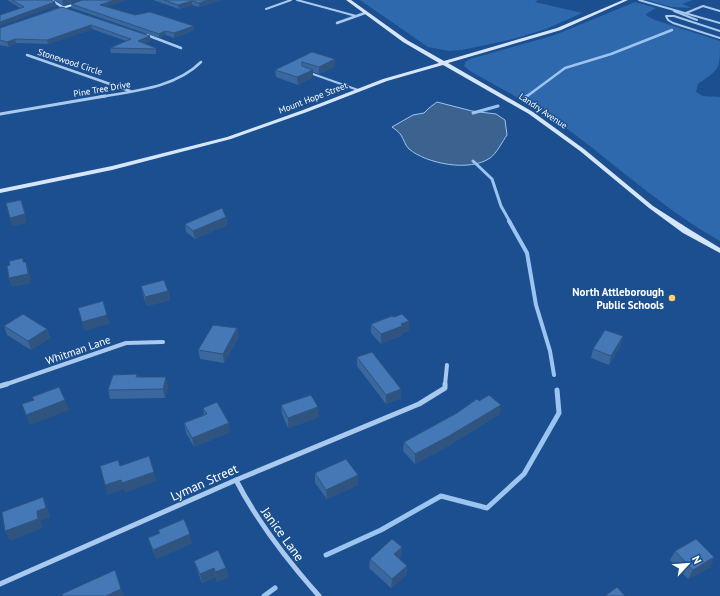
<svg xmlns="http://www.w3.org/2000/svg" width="720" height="596" viewBox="0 0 720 596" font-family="'PT Sans',sans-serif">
<rect width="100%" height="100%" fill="#1b4f8f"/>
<!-- green -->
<g fill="#2e69ad">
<polygon points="360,0 538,0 535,2 582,13 546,29 513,39 462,50 449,51 428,47"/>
<polygon points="647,0 693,0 682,4 692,8 672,7"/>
<path d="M635,2L656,8L646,14L647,16L655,20L720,41C720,71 720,68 698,84L696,92L703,96L720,97V241C665,210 620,168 570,131C538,108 504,90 470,71L464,66L466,61L470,59L555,35Z"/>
</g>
<!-- water -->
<path fill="#3c6290" stroke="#9cc4f0" d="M437,102L472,111L496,114L505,120L507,135C502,142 497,153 490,158C470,172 427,164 409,149C405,145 404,140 401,135C399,132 395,129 392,127L413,115L424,113L429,108Z"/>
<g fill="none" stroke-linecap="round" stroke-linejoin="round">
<!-- stream-far3 -->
<polyline stroke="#9cc4f0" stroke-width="2.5" points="526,97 565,68 611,54 672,30"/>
<!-- stream-far2 -->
<g stroke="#9cc4f0" stroke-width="3">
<polyline points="525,97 527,96"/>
<polyline points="473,113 498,106"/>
<polyline points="473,161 492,179 501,206 510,222"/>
</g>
<!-- stream-far1 -->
<polyline stroke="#9cc4f0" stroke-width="4" points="509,221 527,253 536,305 550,351 554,375"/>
<!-- stream -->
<g stroke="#9cc4f0" stroke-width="5">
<polyline points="326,555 381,530 441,496 487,508 524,474 559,413 557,390"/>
<polyline points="264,596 275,588"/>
</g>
<!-- lane -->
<g stroke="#a9c9ee" stroke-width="2">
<polyline points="297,0 356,16"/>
<polyline points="639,0 720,23"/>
<polyline points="266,9 291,0"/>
<polyline points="674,11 697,20"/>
<polyline points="686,13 703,6 720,11"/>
<polyline points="720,31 674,16 666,16 668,20 673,23 720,38"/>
<polyline points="310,73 358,90"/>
</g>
<!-- street-far3 -->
<g stroke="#a9c9ee" stroke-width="2.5">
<polyline points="51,0 66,9"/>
<polyline points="337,23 365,13"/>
<polyline points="147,35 181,48"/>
<polyline points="27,55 130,91"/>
<path d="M100,97C133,91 175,88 201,62"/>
</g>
<!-- street-far2 -->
<polyline stroke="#a9c9ee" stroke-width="3" points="0,114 105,96"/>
<!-- street-far1 -->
<g stroke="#a9c9ee" stroke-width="4">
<polyline points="4,385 126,343 163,342"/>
<polyline points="445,385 447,365"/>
</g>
<!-- street -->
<g stroke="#a9c9ee" stroke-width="5">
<polyline points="0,386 7,384"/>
<path d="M236,480C258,523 287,560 319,596"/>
<polyline points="0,584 236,480 419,404 445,388 445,384"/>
</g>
<!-- secondary -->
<g fill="#d6e6fa" fill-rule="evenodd">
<polygon points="85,0 92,0 56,11 52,10"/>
<polygon points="346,0 351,0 407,40 444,61 557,28 623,0 628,0 561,30 448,63 533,112 584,149 653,206 689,229 720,248 720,253 683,233 649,208 580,151 529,114 443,65 387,81 307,112 231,139 112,170 0,193 0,189 112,166 227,137 303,110 383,79 439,63 403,42"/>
</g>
</g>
<!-- wall -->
<g fill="#3a679d">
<polygon points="7,0 51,0 55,2 56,6 20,8"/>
<polygon points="55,0 79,0 63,5"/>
<polygon points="153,0 222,0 199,7 192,5 179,9"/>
<polygon points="71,4 107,7 135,15 194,26 194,30 174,38 166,35 159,38 72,8"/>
<polygon points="62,7 151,41 144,43 156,48 156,54 111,53 110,48 126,41 92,29 48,44 16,43 9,47 0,45 0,28"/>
<polygon points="312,52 335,66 319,74 313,72 313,77 298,85 276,77 275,70"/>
<polygon points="226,217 227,225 195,239 186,232 185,224"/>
<polygon points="141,286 168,291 170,300 147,306 143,295"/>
<polygon points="394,317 409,321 409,331 402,333 402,335 381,344 371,333 371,324"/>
<polygon points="4,326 47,329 50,338 31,350 7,335"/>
<polygon points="237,328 238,338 224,363 200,359 198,350"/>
<polygon points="623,336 620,346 609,365 591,358 593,349"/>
<polygon points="357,357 401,389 401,398 386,404 357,366"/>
<polygon points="137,374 138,377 168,386 165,398 110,399 108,390"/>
<polygon points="479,401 500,414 448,446 415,464 403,451 404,442"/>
<polygon points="281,405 319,417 288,428 282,414"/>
<polygon points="203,408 230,432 194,447 186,433 184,423 204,415"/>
<polygon points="315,473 358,475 358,485 327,499 315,483"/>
<polygon points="158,530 192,543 156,559 148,538 159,533"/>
<polygon points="402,547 401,556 399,559 407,566 406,575 391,588 369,568 370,559"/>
<polygon points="675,551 714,557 710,567 688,579 670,560"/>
<polygon points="194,561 226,568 228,577 217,582 216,577 202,583 197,570"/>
</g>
<!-- shaded-wall -->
<g fill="#305480">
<polygon points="64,0 79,0 63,5 62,1"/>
<polygon points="114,0 127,0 101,9 100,5"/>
<polygon points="208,0 222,0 199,7 199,3"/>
<polygon points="192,1 192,5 179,9 178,5"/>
<polygon points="55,2 56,6 0,26 0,22"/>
<polygon points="91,25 92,29 48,44 47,40"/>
<polygon points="194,26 194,30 174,38 174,33"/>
<polygon points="165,31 166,35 159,38 159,34"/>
<polygon points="150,36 151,41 138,45 138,41"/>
<polygon points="15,39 16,43 9,47 7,42"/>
<polygon points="335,59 335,66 319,74 319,67"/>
<polygon points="313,70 313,77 298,85 297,77"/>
<polygon points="21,200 27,223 12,226 10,218"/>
<polygon points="226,217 227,225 195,239 193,231"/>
<polygon points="26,262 29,270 31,283 12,287 9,278"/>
<polygon points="168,291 170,300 147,306 145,297"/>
<polygon points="107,315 110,324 84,331 82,322"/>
<polygon points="409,321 409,331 402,333 402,335 381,344 381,334 401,324"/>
<polygon points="237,328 238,338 224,363 223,354"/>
<polygon points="47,329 50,338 31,350 28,341"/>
<polygon points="623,336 620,346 609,365 611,356"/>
<polygon points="166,377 168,386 165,398 163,389"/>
<polygon points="401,389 401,398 386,404 386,395"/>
<polygon points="65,400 69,410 30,425 26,415"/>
<polygon points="501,405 500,414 448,446 415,464 415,454"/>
<polygon points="318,407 319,417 288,428 288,418"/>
<polygon points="229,423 230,432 194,447 192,438"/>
<polygon points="154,472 156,481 125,493 124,489 108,495 105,485 121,480"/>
<polygon points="358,475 358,485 327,499 326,490"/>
<polygon points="43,497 47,506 50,517 41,521 43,528 10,541 5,531 37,511"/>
<polygon points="190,534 192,543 156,559 153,550"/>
<polygon points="402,547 401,556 393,564 394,554"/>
<polygon points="714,557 710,567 688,579 693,570"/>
<polygon points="407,566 406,575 391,588 392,579"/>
<polygon points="214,568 216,577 202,583 200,574"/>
<polygon points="226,568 228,577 217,582 215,572"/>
<polygon points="115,570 124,596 106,596"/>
</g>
<!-- building -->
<g fill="#4478b7" stroke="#305480">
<polygon points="12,0 51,0 55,2 0,22 0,15 24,7"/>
<polygon points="83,0 114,0 100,5 135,15 150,12 194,26 174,33 165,31 159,34 71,4"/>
<polygon points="164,0 208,0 199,3 192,1 178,5"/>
<polygon points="62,7 150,36 138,41 156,48 156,49 110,48 131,39 91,25 47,40 15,39 7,42 0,40 0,28"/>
<polygon points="312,52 335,59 319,67 302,62 302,66 313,70 297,77 275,70"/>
<polygon points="21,200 25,214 10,218 6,203"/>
<polygon points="222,208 226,217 193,231 185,224"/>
<polygon points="23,258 23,262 26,262 28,274 9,278 7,266 10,265 9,261"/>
<polygon points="164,280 168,291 145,297 141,286"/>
<polygon points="103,301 107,315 82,322 78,308"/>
<polygon points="23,314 47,329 28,341 4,326"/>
<polygon points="402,314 409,321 401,324 402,326 381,334 371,324 392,316 394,317"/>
<polygon points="213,325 237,328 223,354 198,350"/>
<polygon points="605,330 623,336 611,356 593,349"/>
<polygon points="372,352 401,389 386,395 357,357"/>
<polygon points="137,374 136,377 166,377 163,389 108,390 113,375"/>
<polygon points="59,387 65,400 26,415 22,404 34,400 32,397"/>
<polygon points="311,395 318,407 288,418 281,405"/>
<polygon points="489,395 501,405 449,436 415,454 404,442 457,413 477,399 479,401"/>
<polygon points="217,402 229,423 192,438 184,423 207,414 203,408"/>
<polygon points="149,456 154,472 122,483 121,480 105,485 100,466 118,460 120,466"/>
<polygon points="346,459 358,475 326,490 315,473"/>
<polygon points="43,497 46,508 37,511 38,519 5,531 2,512"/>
<polygon points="184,519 190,534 153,550 148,538 160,533 158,530"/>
<polygon points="392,539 402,547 394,554 407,566 392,579 370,559"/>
<polygon points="696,539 714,557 693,570 675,551"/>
<polygon points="218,550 226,568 215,572 214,568 200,574 194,561"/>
<polygon points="115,570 121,589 106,596 63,596 62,594"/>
<polygon points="617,587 625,596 605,596"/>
</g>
<!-- markers -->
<circle fill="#ffd166" stroke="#1b4f8f" stroke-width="1.5" cx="672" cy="298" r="4"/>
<g text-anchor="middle" stroke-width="3" stroke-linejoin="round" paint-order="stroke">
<!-- far-street labels -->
<g font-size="9" fill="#fff" stroke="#1b4f8f">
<text transform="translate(70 62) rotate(18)" y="3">Stonewood Circle</text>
<text transform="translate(102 89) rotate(-10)" y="3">Pine Tree Drive</text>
<text transform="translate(313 98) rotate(-21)" y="3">Mount Hope Street</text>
<text transform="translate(543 111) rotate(34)" y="3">Landry Avenue</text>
</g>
<!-- poi labels -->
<g font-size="11" font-weight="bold" fill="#fff" stroke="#1b4f8f" text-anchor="end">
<text x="664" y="296">North Attleborough<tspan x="664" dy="13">Public Schools</tspan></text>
</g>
<!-- street labels -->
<g font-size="11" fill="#fff" stroke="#1b4f8f">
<text transform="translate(78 350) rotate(-19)" y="4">Whitman Lane</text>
</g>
<!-- near-street labels -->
<g font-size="13" fill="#fff" stroke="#1b4f8f">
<text transform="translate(204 482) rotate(-24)" y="5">Lyman Street</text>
<text transform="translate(283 534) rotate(54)" y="5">Janice Lane</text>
</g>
</g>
<!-- north arrow -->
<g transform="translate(688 564) rotate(64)" stroke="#1b4f8f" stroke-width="3" paint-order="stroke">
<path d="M0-3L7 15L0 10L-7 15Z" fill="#ffffff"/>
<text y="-6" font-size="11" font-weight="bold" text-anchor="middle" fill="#ffffff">N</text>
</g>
</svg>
